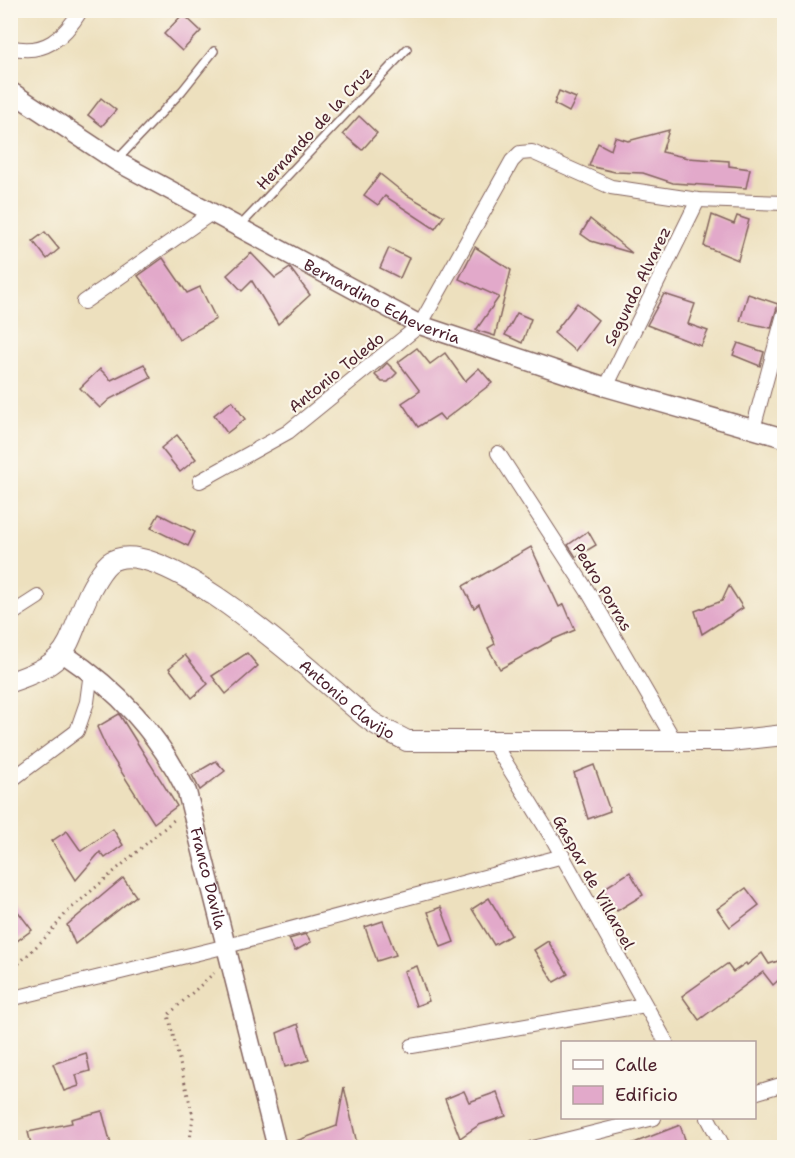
<svg xmlns="http://www.w3.org/2000/svg" width="795" height="1158" viewBox="0 0 795 1158" font-family="'Shantell Sans',sans-serif">
<rect width="100%" height="100%" fill="#fbf7ec"/>
<filter id="ink" filterUnits="userSpaceOnUse"><feTurbulence type="fractalNoise" baseFrequency=".0167" numOctaves="2"/><feDisplacementMap in="SourceGraphic" scale="12" xChannelSelector="R" yChannelSelector="G"/><feConvolveMatrix kernelMatrix="1 2 1 2 8 2 1 2 1" color-interpolation-filters="sRGB"/></filter>
<filter id="wash" filterUnits="userSpaceOnUse"><feTurbulence type="fractalNoise" baseFrequency=".008" numOctaves="4" result="noise"/><feDisplacementMap in="SourceGraphic" scale="24" xChannelSelector="R" yChannelSelector="G"/><feGaussianBlur stdDeviation="1.35" result="paint"/><feColorMatrix in="noise" values="0 0 0 0 0 0 0 0 0 0 0 0 0 0 0 0 0 1.4 0 .05"/><feComposite in="paint" operator="in"/></filter>
<g filter="url(#wash)">
<rect width="100%" height="100%" fill="#ede0be"/>
<g id="blocks">
<!-- building -->
<g fill="#e2a9ca">
<polygon points="183,14 201,31 182,51 164,34"/>
<polygon points="559,91 576,98 569,112 554,104"/>
<polygon points="101,98 116,110 102,126 88,115"/>
<polygon points="359,116 377,133 362,150 343,134"/>
<polygon points="669,130 662,152 688,158 729,161 729,166 750,169 746,188 673,183 643,173 615,172 589,166 598,143 611,150 615,137 628,141"/>
<polygon points="380,174 405,194 444,216 435,229 385,196 378,205 364,195"/>
<polygon points="712,215 734,224 737,216 749,220 738,260 704,246"/>
<polygon points="590,219 632,253 591,241 581,234"/>
<polygon points="45,232 59,249 47,259 33,241"/>
<polygon points="475,247 511,270 495,336 476,330 499,297 459,279"/>
<polygon points="389,248 409,258 400,278 380,268"/>
<polygon points="251,253 275,278 290,268 310,295 278,324 252,281 242,291 227,275"/>
<polygon points="163,258 187,293 200,287 216,319 179,340 160,305 138,276"/>
<polygon points="664,294 695,304 688,324 708,331 701,346 647,325"/>
<polygon points="748,294 778,304 771,328 740,321"/>
<polygon points="577,303 598,320 575,351 554,333"/>
<polygon points="517,313 531,319 522,343 505,335"/>
<polygon points="738,343 764,352 760,366 733,355"/>
<polygon points="417,348 430,364 445,353 465,381 479,368 492,383 444,420 439,414 418,427 402,403 420,391 398,362"/>
<polygon points="387,363 397,373 388,382 382,382 375,375"/>
<polygon points="144,364 151,378 110,399 100,408 80,388 100,369 111,380"/>
<polygon points="232,401 245,419 227,433 214,415"/>
<polygon points="177,435 196,459 180,472 161,448"/>
<polygon points="159,514 195,532 188,546 151,528"/>
<polygon points="588,531 596,545 576,557 568,545"/>
<polygon points="531,547 559,607 564,604 575,630 554,639 500,669 488,648 495,644 479,604 474,608 463,586"/>
<polygon points="729,586 743,608 702,634 695,611 722,601"/>
<polygon points="247,653 258,666 226,694 212,676"/>
<polygon points="185,655 208,684 192,698 169,668"/>
<polygon points="119,714 177,806 154,823 108,751 97,727"/>
<polygon points="216,761 225,771 200,790 192,775"/>
<polygon points="594,765 610,811 588,819 574,773"/>
<polygon points="113,829 123,845 105,858 100,852 76,880 52,841 67,831 81,851"/>
<polygon points="630,872 643,895 617,911 603,889"/>
<polygon points="123,878 136,896 75,944 67,925"/>
<polygon points="746,888 759,905 730,927 717,909"/>
<polygon points="489,898 511,935 494,945 472,909"/>
<polygon points="10,901 32,930 10,946"/>
<polygon points="441,907 454,942 441,947 428,912"/>
<polygon points="383,921 396,955 377,961 365,927"/>
<polygon points="306,934 311,942 295,951 289,939"/>
<polygon points="548,941 568,974 554,982 534,950"/>
<polygon points="762,953 769,964 784,959 784,975 773,985 763,972 699,1020 682,996 727,964 733,972 746,963 747,965"/>
<polygon points="417,966 429,1001 416,1006 404,971"/>
<polygon points="298,1024 309,1060 285,1067 277,1033"/>
<polygon points="86,1053 90,1071 76,1075 79,1086 64,1091 53,1064"/>
<polygon points="344,1087 358,1148 288,1148 288,1144 337,1126"/>
<polygon points="464,1091 469,1102 497,1092 506,1116 479,1125 460,1138 445,1099"/>
<polygon points="102,1111 112,1148 32,1148 28,1132 72,1123 71,1119"/>
<polygon points="680,1125 688,1148 626,1148 626,1146"/>
</g>
</g>
</g>
<g filter="url(#ink)">
<use href="#blocks" fill-opacity="0" stroke="#83635e" stroke-width="1.5"/>
<g fill="none" stroke-linecap="round" stroke-linejoin="round">
<!-- service casing -->
<g stroke="#83635e" stroke-width="10">
<g id="service">
<polyline points="116,161 182,91 214,51"/>
<polyline points="240,226 407,49"/>
</g>
</g>
<!-- minor casing -->
<g stroke="#83635e" stroke-width="16">
<g id="minor">
<path d="M10,47C44,56 64,38 81,10"/>
<polyline points="84,302 213,212"/>
<polyline points="606,387 698,200"/>
<polyline points="753,429 784,314"/>
<polyline points="498,453 590,595 674,740"/>
<polyline points="200,481 288,432 420,325 512,161 520,153 532,152 611,187 698,200 784,203"/>
<polyline points="10,615 38,597"/>
<polyline points="491,739 554,841 666,1042"/>
<polyline points="10,781 77,731 87,702 91,672"/>
<polyline points="10,999 227,946 563,856"/>
<polyline points="412,1046 645,1005"/>
<polyline points="754,1093 784,1084"/>
<polyline points="708,1118 724,1148"/>
<polyline points="533,1148 654,1118"/>
</g>
</g>
<!-- tertiary casing -->
<g stroke="#83635e" stroke-width="21">
<g id="tertiary">
<path id="s1" d="M10,91L116,161L420,325L606,387L784,438"/>
<path id="s2" d="M64,654C118,690 158,733 187,792L277,1148"/>
</g>
</g>
<!-- secondary casing -->
<g stroke="#83635e" stroke-width="22">
<g id="secondary">
<path id="s3" d="M10,682C77,660 64,644 91,589C96,580 101,570 109,563C158,525 328,687 368,719C379,728 395,734 407,741H730L784,735"/>
</g>
</g>
<!-- path -->
<g stroke="#83635e" stroke-width="3" stroke-dasharray="1.5 4.5" stroke-linecap="butt">
<polyline points="10,972 48,935 67,912 175,819"/>
<polyline points="189,1148 193,1116 168,1015 214,973"/>
</g>
<!-- service -->
<use href="#service" stroke="#fff" stroke-width="7"/>
<!-- minor -->
<use href="#minor" stroke="#fff" stroke-width="14"/>
<!-- tertiary -->
<use href="#tertiary" stroke="#fff" stroke-width="18"/>
<!-- secondary -->
<use href="#secondary" stroke="#fff" stroke-width="20"/>
</g>
</g>
<g text-anchor="middle" stroke-width="4.5" stroke-linejoin="round" paint-order="stroke">
<!-- street labels -->
<g font-size="16" fill="#4a1f2b" stroke="#fbf7ec">
<text transform="translate(314 128) rotate(-47)" y="6">Hernando de la Cruz</text>
<text transform="translate(637 286) rotate(-64)" y="6">Segundo Alvarez</text>
<text dy="6" stroke="none"><textPath href="#s1" startOffset="428">Bernardino Echeverria</textPath></text>
<text transform="translate(336 372) rotate(-39)" y="6">Antonio Toledo</text>
<text transform="translate(603 587) rotate(59)" y="6">Pedro Porras</text>
<text dy="6" stroke="none"><textPath href="#s3" startOffset="447">Antonio Clavijo</textPath></text>
<text dy="6" stroke="none"><textPath href="#s2" startOffset="276">Franco Davila</textPath></text>
<text transform="translate(594 882) rotate(61)" y="6">Gaspar de Villaroel</text>
</g>
</g>
<!-- margin -->
<rect width="795" height="1158" fill="none" stroke="#fbf7ec" stroke-width="36"/>
<!-- legend -->
<rect x="561" y="1041" width="195" height="78" fill="#fbf7ec" stroke="#b4a19f" stroke-width="1.5"/>
<rect x="573" y="1060" width="30" height="9" fill="#ffffff" stroke="#b4a19f" stroke-width="1.5"/>
<text x="615" y="1071" font-size="18" fill="#4a1f2b">Calle</text>
<rect x="573" y="1086" width="30" height="18" fill="#e2a9ca" stroke="#b4a19f" stroke-width="1.5"/>
<text x="615" y="1101" font-size="18" fill="#4a1f2b">Edificio</text>
</svg>
